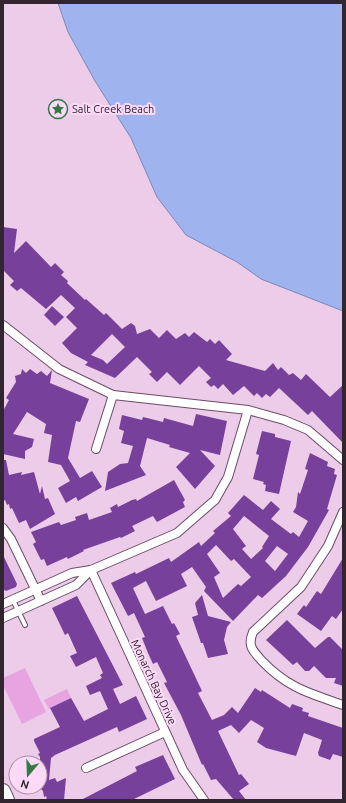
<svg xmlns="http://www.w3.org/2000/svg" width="346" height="803" viewBox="0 0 346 803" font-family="Ubuntu,sans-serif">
<rect width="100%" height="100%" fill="#edcce9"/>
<!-- garden -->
<g fill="#e7a4e0">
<polygon points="25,668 46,712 22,724 3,685 3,678"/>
<polygon points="67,689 71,698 49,709 44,700"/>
</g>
<!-- water -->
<polygon fill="#9fb3ef" stroke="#7e88b6" points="58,3 343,3 343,311 261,279 237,262 186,235 157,197 131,138 95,81 68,32"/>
<!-- building -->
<g fill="#77409b" fill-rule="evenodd">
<path d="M3,227L17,229L14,253L26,241L51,267L55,263L64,272L61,275L68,281L67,283L85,300L86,299L104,315L106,313L122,329L131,323L135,326L137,334L150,329L159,338L167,330L176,339L185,333L189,337L194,332L207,342L210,339L215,344L219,340L232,354L226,360L265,371L273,363L278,370L281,367L289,375L293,373L301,380L306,374L330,397L343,385V443L312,411L308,415L279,388L270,397L266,394L262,398L257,393L254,396L244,386L233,395L223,384L218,389L214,385L211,387L206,382L211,378L199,366L180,385L167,372L157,382L149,374L152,372L137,357L115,378L85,365L88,362L71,353L62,343L77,328L66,317L75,308L61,295L46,309L21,288L17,291L10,285L14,281L3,270ZM112,334L125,347L107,364L103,360L91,355Z"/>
<polygon points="52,306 64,317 55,326 44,315"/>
<polygon points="22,369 26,373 30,369 37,374 41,371 47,376 52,370 50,383 89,399 80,422 76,421 68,458 80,478 92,471 102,487 78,501 76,497 66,503 58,488 70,481 61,465 48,462 52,435 44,433 46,424 27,412 13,434 34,439 32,447 25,451 25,459 3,454 3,411 9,400 6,398 16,382 15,376 21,374"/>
<polygon points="196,414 227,421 220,455 200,450 215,466 195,489 176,467 190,453 169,447 170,445 147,438 140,466 146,475 105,491 108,472 120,464 128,463 133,446 121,443 124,431 119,429 122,415 142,420 143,417 163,422 164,418 193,426"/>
<polygon points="262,431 275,434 275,437 291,441 279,494 265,491 266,485 263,484 264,482 253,479 259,455 256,454"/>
<path d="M310,453L328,462L327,466L335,469L334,474L337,475L327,509L329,510L308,547L286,576L262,598L258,595L233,621L204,591L206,587L192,567L181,574L187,586L156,601L146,581L133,588L145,614L163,606L172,624L174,623L180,634L176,636L202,691L198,693L212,720L224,715L232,707L238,713L255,688L261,692L262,690L290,708L292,704L303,708L302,711L309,713L308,716L343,728V757L333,754L330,760L319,756L318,753L322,740L304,733L296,756L266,748L257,742L264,728L251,720L239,733L231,725L218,731L239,775L241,774L249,784L239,791L246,800H234L216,779L211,780L203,764L202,765L181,715L164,683L167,682L157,662L153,664L148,653L142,638L145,637L134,613L128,616L111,583L135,572L136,574L169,558L171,562L199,542L201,546L215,533L213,531L231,516L228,513L244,495L263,510L271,501L280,509L271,519L291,534L293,532L299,537L308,521L293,512L296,507L298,492L300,494L308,470L305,469ZM244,516L269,536L262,547L263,548L251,559L242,549L246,546L233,529ZM216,545L231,561L234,559L251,577L241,586L238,584L223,598L214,577L220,573L207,554ZM277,546L288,554L275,571L265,561Z"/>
<polygon points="3,460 6,460 9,475 22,472 21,475 34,472 40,494 42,486 45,499 48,498 55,514 30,529 26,520 19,523 12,508 10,509 9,504 7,505 5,500 3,501"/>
<polygon points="174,480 185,500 183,502 185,507 157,522 153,516 132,526 135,531 121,538 120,537 83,550 84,551 68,559 67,557 47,566 44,559 41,560 33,544 36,542 31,532 59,522 61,525 76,520 75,517 87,513 89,520 112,512 110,508 117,504 118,507 132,500 136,499 137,501"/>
<polygon points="3,555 17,584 16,587 6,591 5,590 3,591"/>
<polygon points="343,558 343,609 336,619 332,616 321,631 297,614 304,605 306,607 317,591 321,594"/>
<polygon points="202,595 208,616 231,622 227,627 224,640 228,654 208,658 203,643 201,643 192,617 198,615 195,603"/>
<polygon points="77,596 123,685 113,689 120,704 136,696 147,719 119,732 117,727 55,755 51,758 49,780 55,778 57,782 66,778 64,800 47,800 46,796 44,797 43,791 40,788 40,757 38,754 40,753 34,741 34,739 60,727 50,708 71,698 84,721 108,709 100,691 90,695 86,686 102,678 100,675 103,673 96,657 76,667 70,656 77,653 68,633 65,635 52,608"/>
<polygon points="287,620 315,648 328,637 330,637 343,650 343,686 334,683 336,678 326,678 314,666 309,671 305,671 297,662 293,665 266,640"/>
<polygon points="163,755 175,779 132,800 81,800 137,771 135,767"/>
</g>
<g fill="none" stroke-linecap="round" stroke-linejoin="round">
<!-- lane casing -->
<g stroke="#694d66" stroke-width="6">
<polyline id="lane" points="13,600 25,625"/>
</g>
<!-- street casing -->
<g stroke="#694d66" stroke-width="10">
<g id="street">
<polyline points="3,325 59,369 113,395 248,410 284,420 308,430 343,460"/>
<polyline points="96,449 113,395"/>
<path d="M343,512L328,546L301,587L253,632C247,646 253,651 262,661C288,688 309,693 343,705"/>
<polyline points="3,528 11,539 41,601"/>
<polyline points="91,570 183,770 204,800"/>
<polyline points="3,604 72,573 91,570 177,533 215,500 228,477 248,410"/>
<polyline points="3,618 76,585 91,570"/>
<polyline points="86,768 165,732"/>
</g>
</g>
<!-- highway casing -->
<g stroke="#694d66" stroke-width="16">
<polyline id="highway" points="3,791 7,800"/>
</g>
<!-- lane -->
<use href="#lane" stroke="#fff" stroke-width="4"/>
<!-- street -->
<use href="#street" stroke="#fff" stroke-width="8"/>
<!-- highway -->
<use href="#highway" stroke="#fff" stroke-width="14"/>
</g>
<!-- icons -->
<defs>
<g id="sight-ring" transform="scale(1)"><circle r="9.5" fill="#fbd9f7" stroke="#327945" stroke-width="1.5"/><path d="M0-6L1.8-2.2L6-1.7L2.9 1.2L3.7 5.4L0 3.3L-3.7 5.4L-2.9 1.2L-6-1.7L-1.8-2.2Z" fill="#327945"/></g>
</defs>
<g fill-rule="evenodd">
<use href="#sight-ring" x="58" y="109"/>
</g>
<g text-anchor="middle" stroke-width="4" stroke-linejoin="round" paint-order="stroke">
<!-- poi labels -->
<g font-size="11" fill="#312530" stroke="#fbd9f7" text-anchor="start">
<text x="72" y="113">Salt Creek Beach</text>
</g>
<!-- street labels -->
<g font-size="11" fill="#312530" stroke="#fbd9f7">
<text transform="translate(154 682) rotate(65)" y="4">Monarch Bay Drive</text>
</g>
</g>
<!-- border -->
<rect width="346" height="803" fill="none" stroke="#312530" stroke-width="8"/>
<!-- north arrow -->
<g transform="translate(28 775) rotate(199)"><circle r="19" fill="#fbd9f7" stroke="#aa91a7"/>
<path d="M0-3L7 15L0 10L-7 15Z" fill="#327945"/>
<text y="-6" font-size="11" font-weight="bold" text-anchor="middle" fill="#312530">N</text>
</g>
</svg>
